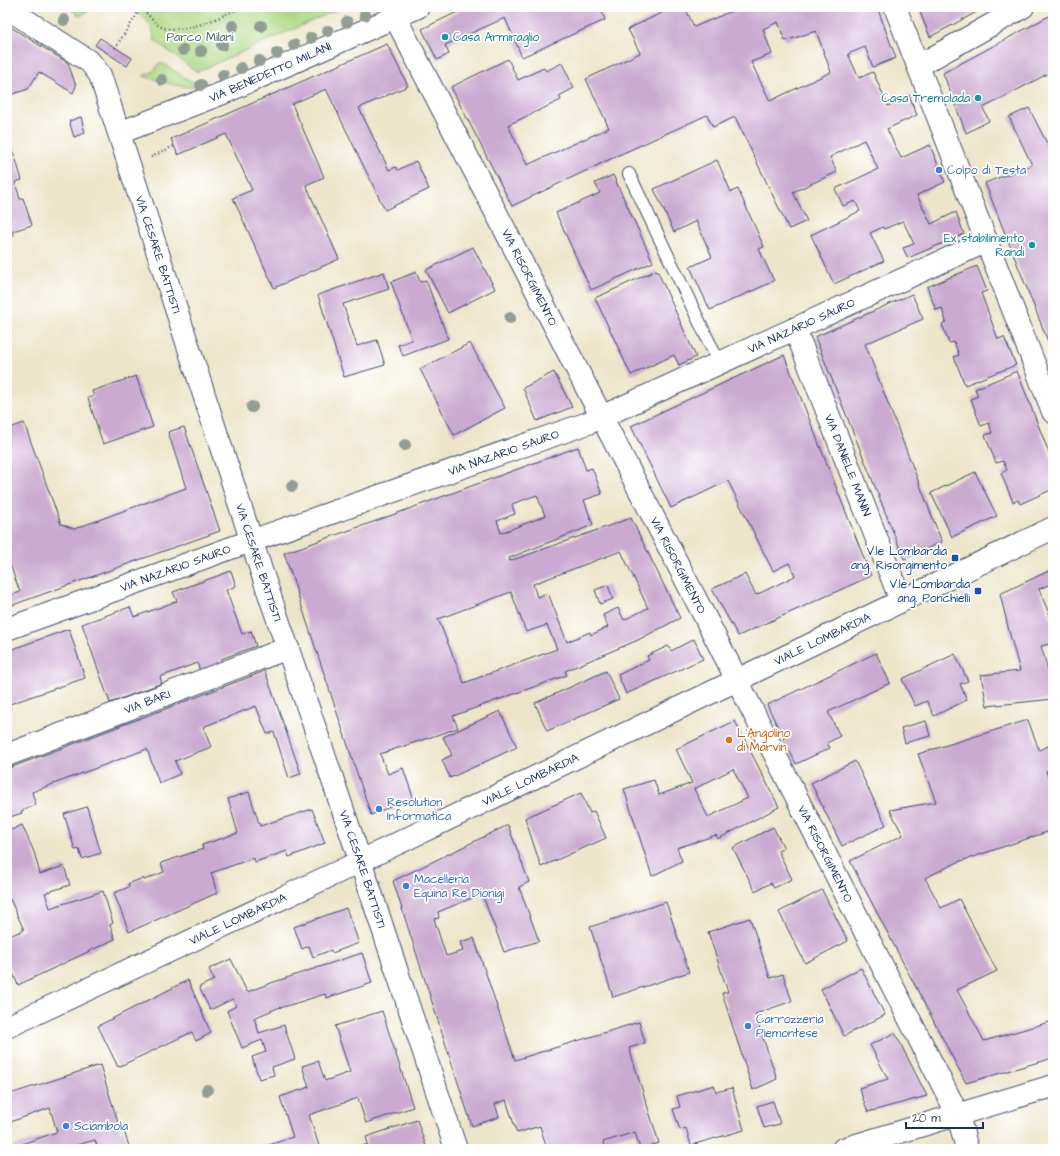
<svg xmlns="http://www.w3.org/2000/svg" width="1060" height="1156" viewBox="0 0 1060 1156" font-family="'Architects Daughter',sans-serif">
<rect width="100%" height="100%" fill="#fff"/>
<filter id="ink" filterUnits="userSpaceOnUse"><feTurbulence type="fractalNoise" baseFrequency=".025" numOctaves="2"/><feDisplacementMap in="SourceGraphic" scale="8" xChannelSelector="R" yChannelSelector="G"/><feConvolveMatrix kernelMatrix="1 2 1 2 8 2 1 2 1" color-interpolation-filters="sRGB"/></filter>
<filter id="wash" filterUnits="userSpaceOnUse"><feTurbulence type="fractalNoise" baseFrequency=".012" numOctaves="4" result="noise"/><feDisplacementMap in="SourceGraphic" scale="16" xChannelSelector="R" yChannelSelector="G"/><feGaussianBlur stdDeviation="0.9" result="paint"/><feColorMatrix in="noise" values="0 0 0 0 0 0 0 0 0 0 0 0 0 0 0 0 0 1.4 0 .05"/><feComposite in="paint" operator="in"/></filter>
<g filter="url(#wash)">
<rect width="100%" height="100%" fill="#ede5c9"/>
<!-- green -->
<g fill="#add884" stroke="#648471">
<polygon points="67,7 98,7 92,9 80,16"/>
<path d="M123,7H343L197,72L154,40C154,22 140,12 123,7Z"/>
<polygon points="159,63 164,64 197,86 197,88 174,85 143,76 154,71"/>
</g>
<g id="blocks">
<!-- building -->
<g fill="#caaad1" fill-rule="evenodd">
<polygon points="468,7 600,7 605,20 522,57 505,18 445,45 449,54 437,60 422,29"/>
<path d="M674,7H685L694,27L741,7H877L896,58L873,67L865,47L848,54L859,78L873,72L888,106L909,95L917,115L887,129L901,158L930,145L945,182L917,195L931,224L956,212L964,234L908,258L903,248L914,244L903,221L884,229L883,227L870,233L884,261L834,284L811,235L860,211L855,201L843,206L835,189L878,169L864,140L830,157L837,172L793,192L807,221L789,229L735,117L713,127L707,115L621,154L512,206L451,87L508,59L518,80L544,68L546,71L562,63L574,88L559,96L561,100L508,125L527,165L609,128L586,79L640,53L628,29ZM778,22L785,41L816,31L831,72L770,101L751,62L772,54L763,29Z"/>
<polygon points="918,7 986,7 930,37"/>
<polygon points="1053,14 1053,71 983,108 989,121 966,133 943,73"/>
<polygon points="12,28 68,63 76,86 73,93 39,72 28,89 7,96 7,30"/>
<polygon points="100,38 132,58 127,66 95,45"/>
<polygon points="387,44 408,86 359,108 389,170 396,167 398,170 416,161 429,189 385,210 326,89 292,104 324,177 306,185 339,259 274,288 233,198 252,190 226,134 178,155 171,139"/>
<polygon points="1029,108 1053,155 1053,354 985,183 1032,165 1009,117"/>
<polygon points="81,117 85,133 74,137 69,121"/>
<polygon points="13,150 22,180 15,182 20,199 23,198 32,225 13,231 14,235 7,237 7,152"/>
<polygon points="717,160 731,192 738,189 764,247 759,249 774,281 710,310 690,267 712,257 696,221 674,232 654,189"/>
<polygon points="613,175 653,262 591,290 556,213 600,193 595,183"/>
<polygon points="473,247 495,289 448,313 426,270"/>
<polygon points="977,266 987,291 981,293 998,339 1004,337 1016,365 965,385 954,357 959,355 954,342 949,343 942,324 946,322 942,308 936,310 927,287"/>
<polygon points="657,270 696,357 679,365 674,355 631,375 595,298"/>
<polygon points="384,272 389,289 343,304 357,346 377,340 385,365 344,377 318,295"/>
<polygon points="416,272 420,282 426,280 448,339 403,356 398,345 412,340 391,282"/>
<polygon points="912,294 923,319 865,344 942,542 904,559 815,337"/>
<polygon points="470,343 505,408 454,435 420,369"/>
<polygon points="784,355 871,576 738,636 712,589 745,574 756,595 795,576 789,563 773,571 728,481 671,508 631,426"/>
<polygon points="1017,371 1053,463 1053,489 1020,504 1018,500 1013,502 1001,473 1007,470 1003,461 996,463 985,435 992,433 989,423 981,426 971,399 978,396 975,389"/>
<polygon points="554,372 572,407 537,421 523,388"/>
<polygon points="136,376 153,427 103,444 88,398 94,396 92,391"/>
<polygon points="24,423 61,524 74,529 186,488 168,432 184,427 220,531 7,607 7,597 20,592 7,556 7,429"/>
<path d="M578,447L586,470L592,468L602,494L584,500L593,525L509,558L510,561L631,518L680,618L638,640L565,671L567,675L453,716L458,728L380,754L388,774L403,768L413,797L371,815L284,553L376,521ZM537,495L545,516L501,533L497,521L515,514L512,504ZM621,551L648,608L624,620L618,608L603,615L608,627L591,635L590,632L567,642L548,593L537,597L533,584ZM511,592L526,632L547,625L557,649L464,683L438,619Z"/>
<polygon points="975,472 997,516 952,537 931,493"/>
<polygon points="1053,569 1053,583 1039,589 1052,621 1053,620 1053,643 1041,646 1053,687 1053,699 987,706 981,675 1020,671 1010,635 1000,594"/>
<polygon points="231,571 236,586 226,590 242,634 251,631 256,646 221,659 222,663 200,671 197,663 160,677 162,683 110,703 82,624 130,607 134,617 177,601 173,592"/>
<polygon points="608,585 613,599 600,604 595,590"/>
<polygon points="69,629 85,678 7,705 7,651"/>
<polygon points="694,639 703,659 626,694 618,675 649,660 647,656 668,646 671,651"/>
<polygon points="876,653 890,683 828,712 840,736 827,743 830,748 796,764 767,705"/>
<polygon points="955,654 968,681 960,684 967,700 934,716 927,701 915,706 902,679"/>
<polygon points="265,671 301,774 289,778 274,732 267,734 256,706 203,727 211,747 175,761 180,774 159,783 147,749 32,792 36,805 21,811 22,813 10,817 7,809 7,769"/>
<polygon points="606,671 619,699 547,731 535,703"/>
<polygon points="500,711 517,747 450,778 442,760 452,755 443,737"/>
<polygon points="1028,720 1039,750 1053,744 1053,769 1046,771 1053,792 1053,830 958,862 925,878 941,908 959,899 997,971 957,990 984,1041 1053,1021 1053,1058 966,1083 850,861 903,835 890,810 936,802 918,754"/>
<path d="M735,721L779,807L718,839L716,835L677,848L682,861L652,876L624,789L654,780L659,795L692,783L676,749ZM733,769L748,798L708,817L694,789Z"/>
<polygon points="926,721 930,736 905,743 901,728"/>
<polygon points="855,761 886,825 842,846 811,783"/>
<polygon points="249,792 260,826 312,809 325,843 289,857 287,851 255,862 254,858 211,873 217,893 129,932 114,893 129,887 128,884 143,878 144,880 164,872 161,863 203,849 202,845 238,833 228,799"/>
<polygon points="581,793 590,813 594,811 606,838 541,867 525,818"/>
<polygon points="87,807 101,853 82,859 79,849 75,850 64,814"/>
<polygon points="22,825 34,852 40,874 64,866 70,885 45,893 50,908 103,891 113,923 110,925 115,939 18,985 7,960 7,937 24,930 10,899 7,900 7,832"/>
<polygon points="508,825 529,882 519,887 539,941 504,952 482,894 438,912 439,918 434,919 446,956 463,951 460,942 474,938 515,1060 639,1022 645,1043 629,1048 659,1143 640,1149 635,1132 603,1142 605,1149 547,1149 540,1126 517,1133 506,1100 495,1104 499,1117 472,1126 393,881"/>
<polygon points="773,827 784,848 778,851 792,879 774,888 771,883 755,891 733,848"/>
<polygon points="822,890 848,941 805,963 779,912"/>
<polygon points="666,902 689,972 613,997 590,927"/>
<polygon points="346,908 359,943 332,953 331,950 313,957 309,946 302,949 294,927"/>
<polygon points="750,918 770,978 783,974 792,1001 755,1014 777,1079 753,1090 722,993 728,992 708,932"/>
<polygon points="362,953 372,983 327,998 325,994 280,1008 280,1007 254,1018 259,1033 284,1025 295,1059 272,1067 274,1075 259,1079 252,1057 266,1052 262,1040 242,1048 227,1011 236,1006 233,999 210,1010 199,987 214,980 209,969 231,959 247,992 271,983"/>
<polygon points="861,968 885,1015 844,1036 821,989"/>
<polygon points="188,980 211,1033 196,1041 192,1032 118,1067 98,1026"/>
<polygon points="382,1011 413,1107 366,1123 358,1098 309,1115 320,1149 257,1149 293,1137 280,1097 309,1087 302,1066 318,1061 325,1081 350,1072 335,1026"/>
<polygon points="895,1033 927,1096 868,1112 859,1088 888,1079 870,1045"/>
<polygon points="100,1065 121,1132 124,1131 130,1149 98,1149 95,1140 62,1149 7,1149 57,1132 50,1108 7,1123 7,1095"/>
<polygon points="714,1085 716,1092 732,1088 744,1130 691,1145 686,1128 680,1130 673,1109 680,1107 677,1096"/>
<polygon points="773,1101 780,1124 764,1128 757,1106"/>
<polygon points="417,1120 427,1149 354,1149 368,1144 366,1137"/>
</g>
</g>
</g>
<g filter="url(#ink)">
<use href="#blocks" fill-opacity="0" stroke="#3a4a6e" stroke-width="1"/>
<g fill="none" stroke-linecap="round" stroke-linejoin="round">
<!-- service casing -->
<g stroke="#3a4a6e" stroke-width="14">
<polyline id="service" points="629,174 719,363"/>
</g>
<!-- minor casing -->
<g stroke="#3a4a6e" stroke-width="24">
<g id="minor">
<polyline points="895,7 1053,412"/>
<path id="s1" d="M7,8L90,62L100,75L262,573L360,860L456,1149"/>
<path id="s2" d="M395,17L705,617L958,1115L967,1149"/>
<polyline points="918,66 1023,7"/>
<path id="s3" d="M119,133L223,93L418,7"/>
<path id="s4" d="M795,329L901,601"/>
<path id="s5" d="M7,629L231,548L588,423L987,241"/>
<path id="s6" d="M7,755L288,648"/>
<polyline points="843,1149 1053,1086"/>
</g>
</g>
<!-- tertiary casing -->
<g stroke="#3a4a6e" stroke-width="24">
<g id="tertiary">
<path id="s7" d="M7,1027L338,872L1053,528"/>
</g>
</g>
<!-- path -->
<g stroke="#3a4a6e" stroke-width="2.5" stroke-dasharray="1 3" stroke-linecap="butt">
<path d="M141,7C147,12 151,20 158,25C176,38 223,17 240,7"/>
<polyline points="115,48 142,7"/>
<polyline points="151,157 174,146"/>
</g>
<!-- service -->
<use href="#service" stroke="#fff" stroke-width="12"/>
<!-- minor -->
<use href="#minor" stroke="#fff" stroke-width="22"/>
<!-- tertiary -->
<use href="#tertiary" stroke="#fff" stroke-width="22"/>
</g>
<!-- trees -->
<g fill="#929d94">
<circle cx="365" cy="15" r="6"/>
<circle cx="64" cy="20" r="6"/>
<circle cx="347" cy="22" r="6"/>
<circle cx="233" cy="26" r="6"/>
<circle cx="261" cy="26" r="6"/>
<circle cx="328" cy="31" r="6"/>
<circle cx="311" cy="38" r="6"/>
<circle cx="222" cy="45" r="6"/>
<circle cx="294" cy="45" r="6"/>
<circle cx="183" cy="50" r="6"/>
<circle cx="201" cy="51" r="6"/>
<circle cx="277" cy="53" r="6"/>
<circle cx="259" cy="61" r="6"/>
<circle cx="241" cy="68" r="6"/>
<circle cx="223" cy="75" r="6"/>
<circle cx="162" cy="80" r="6"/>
<circle cx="201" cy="85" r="6"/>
<circle cx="510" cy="318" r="6"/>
<circle cx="252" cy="407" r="6"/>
<circle cx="405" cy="445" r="6"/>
<circle cx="292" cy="486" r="6"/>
<circle cx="207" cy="1090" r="6"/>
</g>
</g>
<!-- markers -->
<g fill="#0f9aa8" stroke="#fff" stroke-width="1.5">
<circle cx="445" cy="37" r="4"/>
<circle cx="978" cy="98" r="4"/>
<circle cx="1032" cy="245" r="4"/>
</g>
<g fill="#3f7fe0" stroke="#fff" stroke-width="1.5">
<circle cx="939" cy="170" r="4"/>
<circle cx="379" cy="809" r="4"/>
<circle cx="406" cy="886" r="4"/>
<circle cx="748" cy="1026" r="4"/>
<circle cx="66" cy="1126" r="4"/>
</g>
<g fill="#1a4fb4" stroke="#fff" stroke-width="1.5">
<rect x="951" y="554" width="8" height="8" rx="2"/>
<rect x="974" y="587" width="8" height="8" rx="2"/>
</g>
<circle fill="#e8710a" stroke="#fff" stroke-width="1.5" cx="729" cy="740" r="4"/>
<g text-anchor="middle" stroke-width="3.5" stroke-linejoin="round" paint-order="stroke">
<!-- park labels -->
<g font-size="12" fill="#476269" stroke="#fff">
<text x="200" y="41">Parco Milani</text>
</g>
<!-- culture labels -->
<g font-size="12" fill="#0d838f" stroke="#fff" text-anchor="end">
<text x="453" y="41" text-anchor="start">Casa Armiraglio</text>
<text x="970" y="102">Casa Tremolada</text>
<text x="1024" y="242">Ex stabilimento<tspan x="1024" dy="14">Randi</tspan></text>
</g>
<!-- street labels -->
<g font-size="12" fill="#1b2f5e" stroke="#fff">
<text dy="4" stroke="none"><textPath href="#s3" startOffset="163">VIA BENEDETTO MILANI</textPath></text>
<text dy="4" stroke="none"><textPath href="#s1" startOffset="304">VIA CESARE BATTISTI</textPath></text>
<text dy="4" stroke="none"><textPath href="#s2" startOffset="293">VIA RISORGIMENTO</textPath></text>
<text dy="4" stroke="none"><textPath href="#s5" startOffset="851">VIA NAZARIO SAURO</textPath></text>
<text dy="4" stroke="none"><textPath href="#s5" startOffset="527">VIA NAZARIO SAURO</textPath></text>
<text dy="4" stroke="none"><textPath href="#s4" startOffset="146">VIA DANIELE MANIN</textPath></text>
<text dy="4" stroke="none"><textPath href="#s1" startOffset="628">VIA CESARE BATTISTI</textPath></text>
<text dy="4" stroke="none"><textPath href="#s2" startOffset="617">VIA RISORGIMENTO</textPath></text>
<text dy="4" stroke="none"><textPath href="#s5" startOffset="179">VIA NAZARIO SAURO</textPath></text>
<text dy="4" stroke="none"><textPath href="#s7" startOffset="903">VIALE LOMBARDIA</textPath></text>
<text dy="4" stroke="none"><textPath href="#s6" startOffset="150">VIA BARI</textPath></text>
<text dy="4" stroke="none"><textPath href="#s7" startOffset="579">VIALE LOMBARDIA</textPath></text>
<text dy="4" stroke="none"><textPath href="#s2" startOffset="941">VIA RISORGIMENTO</textPath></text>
<text dy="4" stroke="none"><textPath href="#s1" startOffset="952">VIA CESARE BATTISTI</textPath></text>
<text dy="4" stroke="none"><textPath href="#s7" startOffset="255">VIALE LOMBARDIA</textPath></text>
</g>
<!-- shop labels -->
<g font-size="12" fill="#366cbe" stroke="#fff" text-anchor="start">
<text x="947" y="174">Colpo di Testa</text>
<text x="387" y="806">Resolution<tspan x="387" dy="14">Informatica</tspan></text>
<text x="414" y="883">Macelleria<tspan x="414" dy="14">Equina Re Dionigi</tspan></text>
<text x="756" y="1023">Carrozzeria<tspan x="756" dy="14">Piemontese</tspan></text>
<text x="74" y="1130">Sciambola</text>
</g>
<!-- transit labels -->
<g font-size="12" fill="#164399" stroke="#fff" text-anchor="end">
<text x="947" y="555">V.le Lombardia<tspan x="947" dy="14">ang. Risorgimento</tspan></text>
<text x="970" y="588">V.le Lombardia<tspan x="970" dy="14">ang. Ponchielli</tspan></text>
</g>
<!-- food labels -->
<g font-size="12" fill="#c56008" stroke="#fff" text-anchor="start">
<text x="737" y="737">L'Angolino<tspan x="737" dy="14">di Marvin</tspan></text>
</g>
</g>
<!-- margin -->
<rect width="1060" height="1156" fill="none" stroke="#fff" stroke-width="24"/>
<!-- scale -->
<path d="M906 1122v6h77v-6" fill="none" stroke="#1b2f5e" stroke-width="2"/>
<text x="912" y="1122" font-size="12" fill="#1b2f5e" stroke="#ffffff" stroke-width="3" paint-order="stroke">20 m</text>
</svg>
